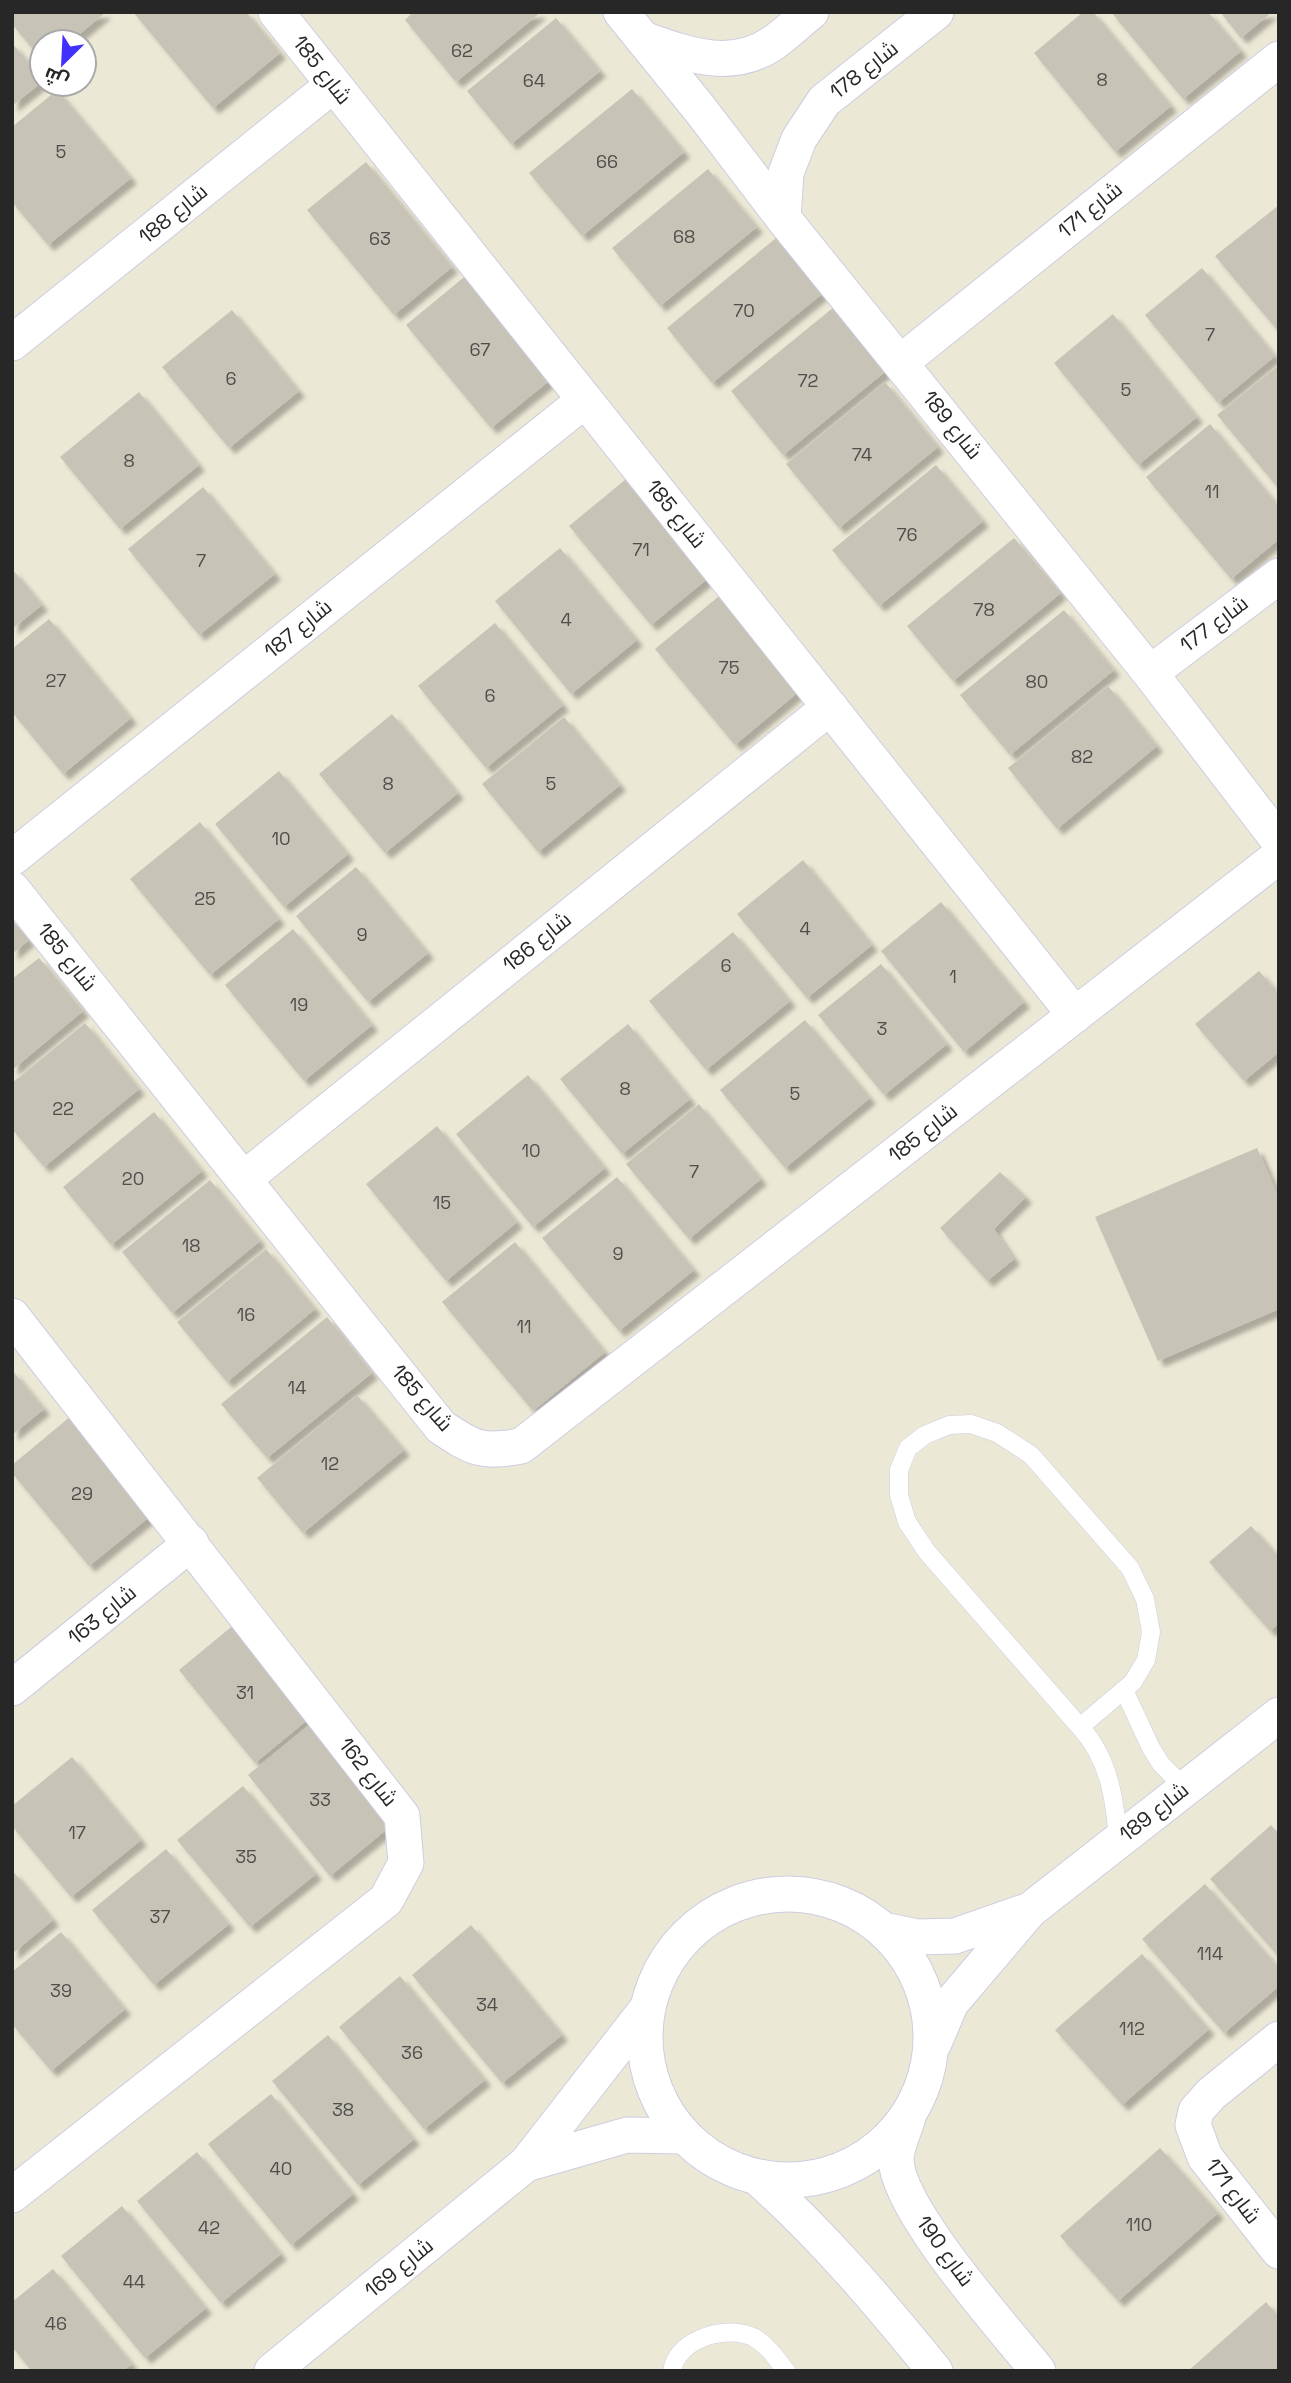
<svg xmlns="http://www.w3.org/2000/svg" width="1291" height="2383" viewBox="0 0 1291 2383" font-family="'Space Grotesk',Cairo,sans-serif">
<defs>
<filter id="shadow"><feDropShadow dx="6" dy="6" stdDeviation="2" flood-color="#0004"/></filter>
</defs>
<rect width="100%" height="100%" fill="#ece8d6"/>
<!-- building -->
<g fill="#c7c4b7" filter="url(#shadow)">
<polygon points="12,12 106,12 70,42 42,42 42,60 12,24"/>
<polygon points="133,12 246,12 280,53 213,108"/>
<polygon points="413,12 541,12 456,82 405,20"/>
<polygon points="1083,12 1093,12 1171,106 1115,152 1034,53"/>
<polygon points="1111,12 1208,12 1241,51 1183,99"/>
<polygon points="1220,12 1272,12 1241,38"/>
<polygon points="556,18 600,71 511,144 467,91"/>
<polygon points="12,43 42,79 42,82 12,106"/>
<polygon points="632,89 684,152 582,236 529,173"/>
<polygon points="57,90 131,178 48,245 12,202 12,127"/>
<polygon points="366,162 452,267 394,315 307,210"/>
<polygon points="708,169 757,227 660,306 612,248"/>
<polygon points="1279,205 1279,332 1215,256"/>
<polygon points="776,238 822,294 712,383 667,328"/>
<polygon points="1202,268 1275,356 1218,403 1145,315"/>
<polygon points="469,273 555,376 491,428 406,325"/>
<polygon points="834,307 886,371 783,455 731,391"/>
<polygon points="232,310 299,391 229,448 162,367"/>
<polygon points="1113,314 1197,417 1138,465 1054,363"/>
<polygon points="1279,365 1279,489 1217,415"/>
<polygon points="885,382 938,447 839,528 786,464"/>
<polygon points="139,392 199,465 120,529 60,457"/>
<polygon points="1210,424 1279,507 1279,539 1231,579 1146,477"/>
<polygon points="936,465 983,521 879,606 832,550"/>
<polygon points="631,475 712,575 651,625 569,526"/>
<polygon points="203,487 275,574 199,635 128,549"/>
<polygon points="1014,538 1061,593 953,681 907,626"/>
<polygon points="560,548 637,640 571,694 495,601"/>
<polygon points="12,569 42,605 12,629"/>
<polygon points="724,592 803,688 735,745 655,649"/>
<polygon points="1064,610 1114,670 1010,755 960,695"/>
<polygon points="49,619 131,718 63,774 12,712 12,649"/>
<polygon points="495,623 563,705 486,768 418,686"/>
<polygon points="1108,686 1157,746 1057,829 1008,768"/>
<polygon points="392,714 458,793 385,853 319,774"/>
<polygon points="564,717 620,785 538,852 482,784"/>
<polygon points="279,771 348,854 284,907 215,824"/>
<polygon points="200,822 279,919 210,975 130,879"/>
<polygon points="803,860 872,945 807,998 737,914"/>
<polygon points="356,867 428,953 368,1002 296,916"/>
<polygon points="941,902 1024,1002 964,1052 881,951"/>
<polygon points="12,920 29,940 12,954"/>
<polygon points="293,929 372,1025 304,1081 225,985"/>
<polygon points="733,932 790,1001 706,1070 649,1001"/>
<polygon points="39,958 83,1011 12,1070 12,979"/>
<polygon points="881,964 947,1044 884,1095 818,1015"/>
<polygon points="1259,971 1279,994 1279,1052 1244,1081 1195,1024"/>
<polygon points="805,1020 870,1098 785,1168 720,1090"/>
<polygon points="85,1023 139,1089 44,1167 12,1129 12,1083"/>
<polygon points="628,1024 690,1099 622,1154 560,1079"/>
<polygon points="528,1075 605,1168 533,1227 456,1134"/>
<polygon points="699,1104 761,1179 689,1239 626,1164"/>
<polygon points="154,1112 202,1171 111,1245 63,1187"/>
<polygon points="437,1126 517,1222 446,1281 366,1184"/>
<polygon points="1257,1148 1279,1198 1279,1309 1158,1361 1095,1217"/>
<polygon points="1000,1172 1026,1197 994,1229 1014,1259 987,1281 940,1228"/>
<polygon points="617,1177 694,1270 619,1331 542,1238"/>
<polygon points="210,1180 260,1241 172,1313 122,1252"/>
<polygon points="515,1242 605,1352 533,1411 442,1302"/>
<polygon points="266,1249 315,1309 227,1382 177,1322"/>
<polygon points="327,1317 372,1373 267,1458 221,1404"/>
<polygon points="12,1370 44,1409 12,1435"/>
<polygon points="357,1395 404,1450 303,1533 257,1478"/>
<polygon points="71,1416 153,1514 89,1566 12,1473 12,1465"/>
<polygon points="1251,1526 1279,1557 1279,1623 1270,1631 1209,1562"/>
<polygon points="236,1623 312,1716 255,1763 179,1670"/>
<polygon points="309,1725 392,1825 330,1876 248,1775"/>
<polygon points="72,1757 141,1840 71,1897 12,1826 12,1806"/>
<polygon points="243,1786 316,1874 250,1927 177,1840"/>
<polygon points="1271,1825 1279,1834 1279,1957 1210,1879"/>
<polygon points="166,1849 229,1924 154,1985 92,1910"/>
<polygon points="12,1870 53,1920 12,1954"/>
<polygon points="1205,1884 1279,1968 1279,1986 1224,2033 1142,1939"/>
<polygon points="471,1925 562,2035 502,2083 412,1975"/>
<polygon points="61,1932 125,2009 51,2071 12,2024 12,1972"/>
<polygon points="1142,1954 1209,2029 1122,2105 1055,2030"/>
<polygon points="400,1976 485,2080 424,2129 339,2027"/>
<polygon points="328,2035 414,2139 358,2185 272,2081"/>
<polygon points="271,2094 353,2194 291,2245 208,2144"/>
<polygon points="1160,2148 1218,2213 1118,2301 1060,2236"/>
<polygon points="197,2152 281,2254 221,2303 137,2201"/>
<polygon points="122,2206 206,2308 145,2358 61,2256"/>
<polygon points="53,2269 132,2364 123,2371 32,2371 12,2347 12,2302"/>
<polygon points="1266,2302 1279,2317 1279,2371 1188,2371"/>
</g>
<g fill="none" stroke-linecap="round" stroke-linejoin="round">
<!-- service casing -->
<g stroke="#cecce2" stroke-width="19">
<g id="service">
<polyline points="1124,1690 1151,1748 1161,1764 1185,1788"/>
<path d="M1080,1727L1133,1682L1146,1660L1151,1632L1145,1599L1130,1568L1031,1455L997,1433L971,1424L949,1425L925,1435L908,1448L899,1470V1495L907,1522L927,1552L1080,1727C1109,1758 1115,1800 1118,1840"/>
<path d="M672,2371C677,2338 728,2324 755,2338C768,2346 777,2359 786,2371"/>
</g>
</g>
<!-- minor casing -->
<g stroke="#cecce2" stroke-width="37">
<g id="minor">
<polyline points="276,12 1075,1015"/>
<polyline points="621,12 699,108 783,218 1150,673 1279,841"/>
<path d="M643,39C686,54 731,72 773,43C786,34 798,22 811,12"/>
<polyline points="783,218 786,173 799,139 824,101 936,12"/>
<polyline points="12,343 333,85"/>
<polyline points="901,362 1279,59"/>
<polyline points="1150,673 1279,576"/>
<polyline points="12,858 585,400"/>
<path d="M12,889L441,1427C474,1449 481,1453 521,1446L1279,856"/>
<polyline points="245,1178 830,707"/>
<polyline points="12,1316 402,1816 406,1863 386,1900 12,2195"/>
<polyline points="12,1688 191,1543"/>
<circle cx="788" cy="2037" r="143"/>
<polyline points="883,1930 917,1937 955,1936 1027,1911"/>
<polyline points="1279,2039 1211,2094 1196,2111 1193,2125 1205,2157 1279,2251"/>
<polyline points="934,2043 951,2003 1030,1910 1279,1715"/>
<path d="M908,2117C905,2129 896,2146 896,2159C897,2210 1004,2328 1038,2371"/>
<polyline points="526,2164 627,2135 684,2136"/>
<path d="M757,2177C824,2237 878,2301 935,2371"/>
<polyline points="272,2371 526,2164 646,2010"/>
</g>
</g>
<!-- service -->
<use href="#service" stroke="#fff" stroke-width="18"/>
<!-- minor -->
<use href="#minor" stroke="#fff" stroke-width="35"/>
</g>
<g text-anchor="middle" stroke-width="5" stroke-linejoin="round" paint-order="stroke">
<!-- number labels -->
<g font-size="18" fill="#4f4e4b">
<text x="462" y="57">62</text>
<text x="1102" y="86">8</text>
<text x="534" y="87">64</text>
<text x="61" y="158">5</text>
<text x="607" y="168">66</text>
<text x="684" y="243">68</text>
<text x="380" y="245">63</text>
<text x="744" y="317">70</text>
<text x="1210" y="341">7</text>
<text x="480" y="356">67</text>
<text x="231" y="385">6</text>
<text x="808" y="387">72</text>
<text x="1126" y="396">5</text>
<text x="862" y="461">74</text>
<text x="129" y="467">8</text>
<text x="1212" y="498">11</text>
<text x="907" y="541">76</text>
<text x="641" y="556">71</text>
<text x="201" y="567">7</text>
<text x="984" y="616">78</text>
<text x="566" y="626">4</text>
<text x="729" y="674">75</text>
<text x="56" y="687">27</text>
<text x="1037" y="688">80</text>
<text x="490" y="702">6</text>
<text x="1082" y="763">82</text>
<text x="388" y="790">8</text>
<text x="551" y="790">5</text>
<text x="281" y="845">10</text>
<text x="205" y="905">25</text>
<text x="805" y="935">4</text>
<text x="362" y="941">9</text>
<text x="726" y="972">6</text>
<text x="953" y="983">1</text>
<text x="299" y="1011">19</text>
<text x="882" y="1035">3</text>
<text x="625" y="1095">8</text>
<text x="795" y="1100">5</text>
<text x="63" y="1115">22</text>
<text x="531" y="1157">10</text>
<text x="694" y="1178">7</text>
<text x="133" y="1185">20</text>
<text x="442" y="1209">15</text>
<text x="191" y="1252">18</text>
<text x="618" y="1260">9</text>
<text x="246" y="1321">16</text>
<text x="524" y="1333">11</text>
<text x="297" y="1394">14</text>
<text x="330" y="1470">12</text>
<text x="82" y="1500">29</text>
<text x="245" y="1699">31</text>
<text x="320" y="1806">33</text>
<text x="77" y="1839">17</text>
<text x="246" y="1863">35</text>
<text x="160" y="1923">37</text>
<text x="1210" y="1960">114</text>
<text x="61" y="1997">39</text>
<text x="487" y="2011">34</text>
<text x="1132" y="2035">112</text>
<text x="412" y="2059">36</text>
<text x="343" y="2116">38</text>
<text x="281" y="2175">40</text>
<text x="1139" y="2231">110</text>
<text x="209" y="2234">42</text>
<text x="134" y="2288">44</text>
<text x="56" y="2330">46</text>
</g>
<!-- street labels -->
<g font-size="21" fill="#272727" stroke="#fff">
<text transform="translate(322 70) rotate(52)" y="7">شارع 185</text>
<text transform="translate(864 70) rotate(-38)" y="7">شارع 178</text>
<text transform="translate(1090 210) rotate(-39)" y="7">شارع 171</text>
<text transform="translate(173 214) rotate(-39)" y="7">شارع 188</text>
<text transform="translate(952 425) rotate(51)" y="7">شارع 189</text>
<text transform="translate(676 514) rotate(51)" y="7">شارع 185</text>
<text transform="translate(1214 624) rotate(-37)" y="7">شارع 177</text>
<text transform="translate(298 629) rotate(-39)" y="7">شارع 187</text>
<text transform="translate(537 942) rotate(-39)" y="7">شارع 186</text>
<text transform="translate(67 957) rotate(51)" y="7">شارع 185</text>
<text transform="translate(923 1133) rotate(-38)" y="7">شارع 185</text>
<text transform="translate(422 1398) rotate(49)" y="7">شارع 185</text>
<text transform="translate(102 1615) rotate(-39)" y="7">شارع 163</text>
<text transform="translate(368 1772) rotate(52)" y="7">شارع 162</text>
<text transform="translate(1154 1812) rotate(-38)" y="7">شارع 189</text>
<text transform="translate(1233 2191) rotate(53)" y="7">شارع 171</text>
<text transform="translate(945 2251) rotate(54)" y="7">شارع 190</text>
<text transform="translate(399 2268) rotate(-39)" y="7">شارع 169</text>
</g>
</g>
<!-- border -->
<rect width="1291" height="2383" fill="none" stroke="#272727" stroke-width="28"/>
<!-- north arrow -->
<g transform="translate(63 63) rotate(204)"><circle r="33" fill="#ffffff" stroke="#a9a9a9" stroke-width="2"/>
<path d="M0-5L12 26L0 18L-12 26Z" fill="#4230ff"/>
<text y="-10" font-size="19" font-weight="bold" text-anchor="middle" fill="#272727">ش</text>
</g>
</svg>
